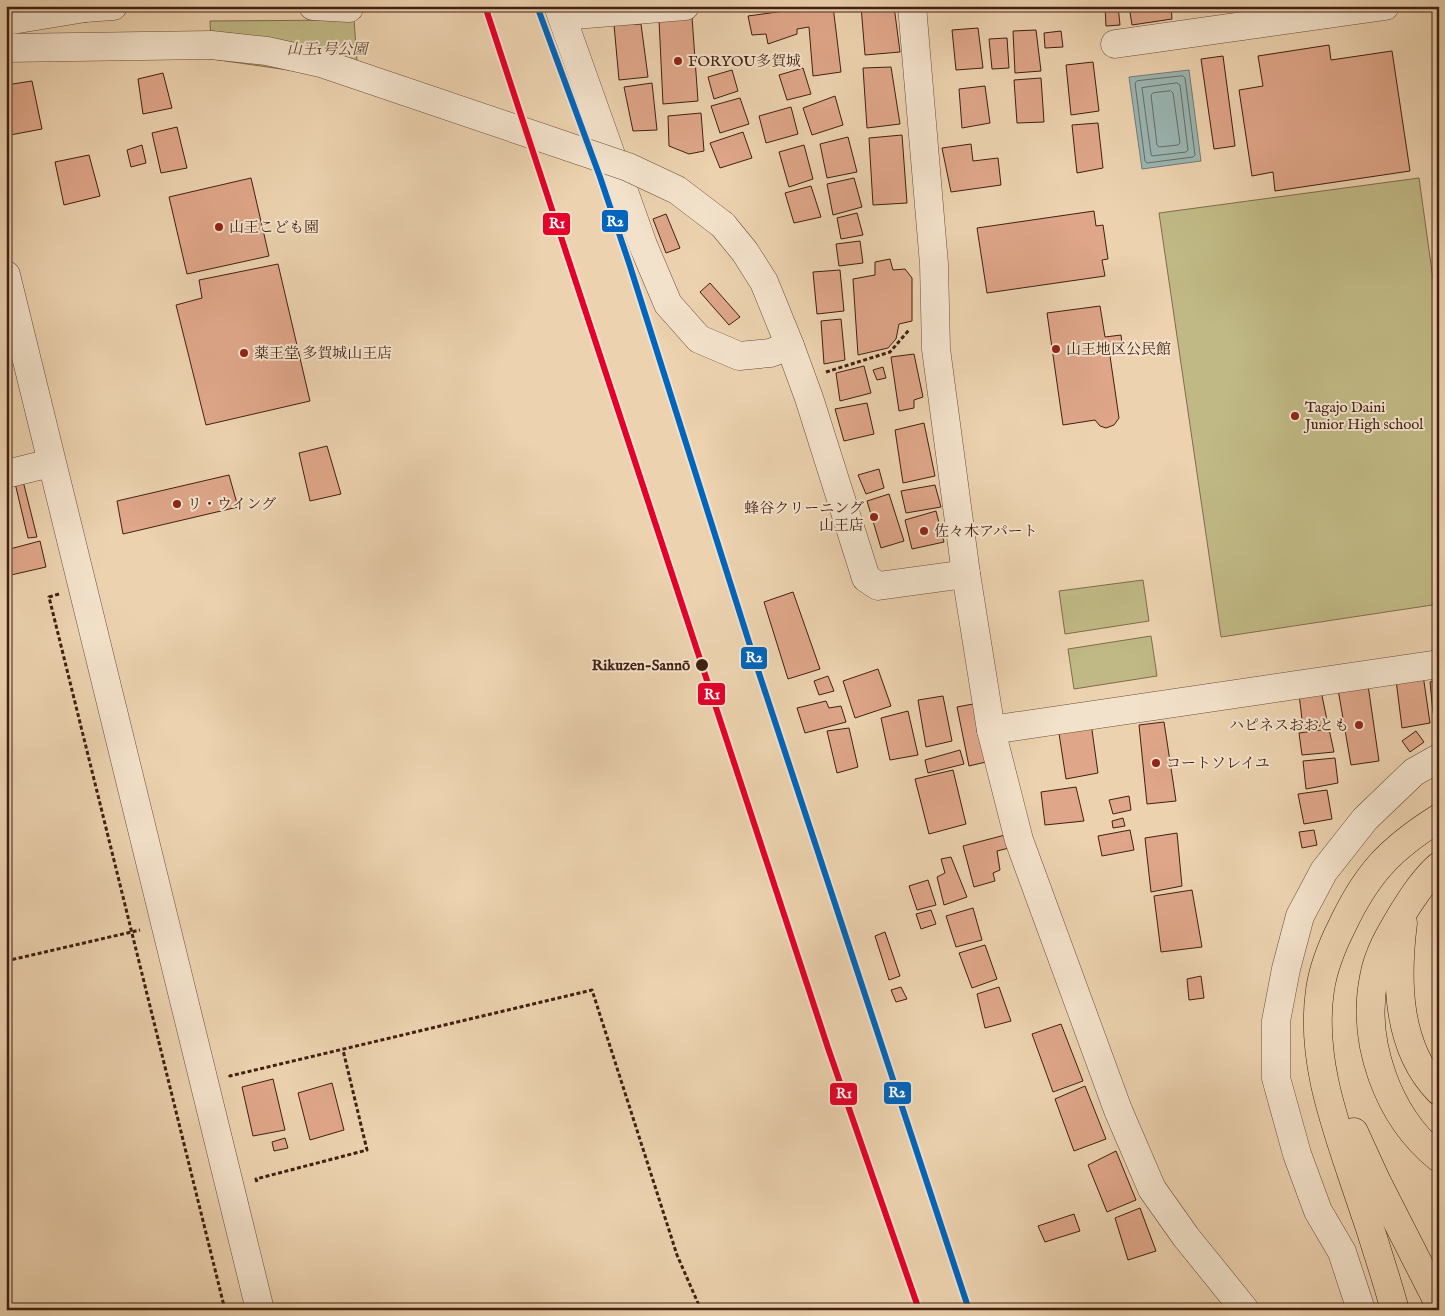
<svg xmlns="http://www.w3.org/2000/svg" width="1445" height="1316" viewBox="0 0 1445 1316" font-family="'IM FELL English','Noto Serif JP',serif">
<rect width="100%" height="100%" fill="#ecd2af"/>
<filter id="stains"><feTurbulence type="fractalNoise" baseFrequency=".004" numOctaves="4"/><feColorMatrix values="0 0 0 0 .2 0 0 0 0 .09 0 0 0 0 .02 0 0 0 .5 -.17"/></filter>
<radialGradient id="worn" r=".72"><stop offset=".6" stop-color="#630" stop-opacity="0"/><stop offset="1" stop-color="#630" stop-opacity=".3"/></radialGradient>
<!-- green -->
<g fill="#c0b985" stroke="#806c4c">
<polygon points="354,20 359,87 302,72 212,59 210,21"/>
<polygon points="1419,178 1439,322 1439,604 1221,637 1159,213"/>
<polygon points="1143,580 1149,621 1065,634 1059,591"/>
<polygon points="1151,636 1157,676 1074,689 1068,649"/>
</g>
<!-- water -->
<polygon fill="#9ab6b3" stroke="#767a73" points="1189,70 1201,161 1142,169 1129,77"/>
<g fill="none" stroke-linecap="round" stroke-linejoin="round">
<!-- shore -->
<g stroke="#6e6a62" stroke-width="1">
<polygon points="1183,76 1185,78 1195,155 1193,157 1147,163 1145,161 1135,83 1137,81"/>
<polygon points="1177,83 1180,85 1188,150 1186,152 1152,156 1151,154 1142,88"/>
<polygon points="1171,91 1173,93 1180,143 1178,145 1159,147 1157,145 1151,95 1153,93"/>
</g>
</g>
<!-- building -->
<g fill="#dfa689" stroke="#411f12">
<polygon points="821,6 833,6 841,72 813,76 809,27 797,29 797,34 768,44 766,34 752,35 748,16"/>
<polygon points="861,6 894,6 900,52 865,55"/>
<polygon points="1105,6 1118,6 1120,25 1106,26"/>
<polygon points="1129,6 1171,6 1172,19 1132,25"/>
<polygon points="1191,6 1217,6 1192,11"/>
<polygon points="692,17 698,101 663,104 659,20"/>
<polygon points="641,24 648,77 619,80 614,25"/>
<polygon points="978,28 983,68 956,70 952,30"/>
<polygon points="1036,30 1041,71 1015,73 1013,31"/>
<polygon points="1061,31 1063,47 1045,48 1044,33"/>
<polygon points="1007,38 1009,68 992,69 989,39"/>
<polygon points="1329,45 1331,60 1392,51 1410,171 1275,191 1273,172 1252,176 1239,90 1263,86 1258,56"/>
<polygon points="1223,56 1235,146 1214,149 1201,59"/>
<polygon points="1093,62 1099,111 1071,115 1066,65"/>
<polygon points="891,67 900,124 867,128 863,68"/>
<polygon points="803,68 811,94 787,100 779,75"/>
<polygon points="732,70 738,91 714,99 708,77"/>
<polygon points="163,73 172,108 143,114 138,79"/>
<polygon points="1041,78 1044,122 1017,123 1014,80"/>
<polygon points="32,81 42,129 10,135 6,115 6,85"/>
<polygon points="652,83 657,130 633,131 624,87"/>
<polygon points="985,86 990,123 962,128 959,89"/>
<polygon points="835,96 843,125 812,135 803,108"/>
<polygon points="740,98 749,124 720,133 711,106"/>
<polygon points="791,107 798,134 766,143 759,116"/>
<polygon points="701,113 704,151 689,154 669,146 668,116"/>
<polygon points="1098,123 1103,168 1077,173 1072,125"/>
<polygon points="177,127 187,168 161,173 152,133"/>
<polygon points="743,132 752,158 720,168 710,143"/>
<polygon points="902,135 907,203 873,205 869,138"/>
<polygon points="848,137 857,172 827,178 820,144"/>
<polygon points="971,144 973,161 998,158 1001,185 951,192 942,148"/>
<polygon points="142,145 146,163 131,167 127,150"/>
<polygon points="804,145 813,179 789,187 779,152"/>
<polygon points="89,155 100,196 64,205 55,162"/>
<polygon points="251,178 269,256 187,274 169,197"/>
<polygon points="854,178 862,207 833,215 827,184"/>
<polygon points="1439,182 1439,228 1433,183"/>
<polygon points="811,186 821,217 794,223 785,193"/>
<polygon points="1094,211 1096,226 1103,225 1108,259 1102,260 1105,276 987,293 977,228"/>
<polygon points="857,213 863,235 841,239 837,218"/>
<polygon points="666,214 680,248 666,253 653,219"/>
<polygon points="860,241 863,263 839,266 836,244"/>
<polygon points="890,259 893,270 905,269 912,278 912,321 899,324 896,339 888,348 858,355 853,279 875,275 875,262"/>
<polygon points="278,264 310,401 206,425 176,305 202,298 199,280"/>
<polygon points="840,270 844,311 817,314 813,272"/>
<polygon points="710,283 740,317 729,325 700,292"/>
<polygon points="1100,306 1105,337 1121,335 1123,354 1110,356 1119,418 1114,425 1106,428 1100,426 1095,420 1063,425 1047,313"/>
<polygon points="841,319 845,360 824,364 821,321"/>
<polygon points="914,354 923,397 914,400 914,408 899,411 891,357"/>
<polygon points="864,366 871,393 840,401 836,373"/>
<polygon points="883,367 886,378 877,380 873,370"/>
<polygon points="867,403 874,434 844,441 835,409"/>
<polygon points="924,423 935,476 903,483 895,430"/>
<polygon points="327,446 341,494 310,501 299,453"/>
<polygon points="879,469 884,488 866,494 858,475"/>
<polygon points="229,475 238,507 123,534 117,501"/>
<polygon points="23,481 37,537 28,538 15,483"/>
<polygon points="935,485 941,507 906,513 901,491"/>
<polygon points="889,494 904,541 881,548 867,501"/>
<polygon points="936,511 944,542 912,549 905,520"/>
<polygon points="40,541 46,567 11,575 6,550"/>
<polygon points="793,592 820,669 788,679 764,602"/>
<polygon points="878,669 891,706 855,718 843,681"/>
<polygon points="1423,675 1430,723 1402,728 1396,680"/>
<polygon points="828,676 834,691 819,695 814,681"/>
<polygon points="1439,680 1439,712 1433,713 1430,682"/>
<polygon points="1368,685 1379,761 1351,765 1338,689"/>
<polygon points="1321,691 1328,725 1303,728 1299,694"/>
<polygon points="943,696 952,741 926,747 918,700"/>
<polygon points="826,701 829,708 841,706 846,722 805,733 797,708"/>
<polygon points="973,704 986,762 969,766 957,707"/>
<polygon points="908,711 918,755 890,760 881,718"/>
<polygon points="1164,722 1176,801 1147,804 1139,725"/>
<polygon points="1091,723 1098,773 1066,779 1058,727"/>
<polygon points="849,728 858,767 837,773 827,731"/>
<polygon points="1329,729 1334,752 1302,755 1299,733"/>
<polygon points="1416,731 1424,742 1410,752 1402,741"/>
<polygon points="960,750 964,764 928,773 925,760"/>
<polygon points="1335,758 1338,783 1306,789 1303,761"/>
<polygon points="953,770 966,824 929,834 915,779"/>
<polygon points="1076,787 1084,821 1045,825 1041,792"/>
<polygon points="1327,790 1332,819 1304,824 1298,794"/>
<polygon points="1129,796 1131,810 1113,814 1109,800"/>
<polygon points="1123,818 1125,826 1113,828 1112,821"/>
<polygon points="1130,830 1134,850 1102,856 1098,836"/>
<polygon points="1314,830 1317,845 1302,848 1299,832"/>
<polygon points="1177,833 1182,886 1151,892 1145,838"/>
<polygon points="1005,835 1009,848 997,851 1000,870 993,873 995,881 974,887 963,846"/>
<polygon points="951,857 967,897 944,905 937,877 945,873 941,859"/>
<polygon points="928,880 936,905 917,910 909,886"/>
<polygon points="1192,890 1202,947 1161,952 1154,896"/>
<polygon points="973,908 982,940 956,947 946,916"/>
<polygon points="931,910 936,924 921,929 916,914"/>
<polygon points="885,932 900,976 889,980 875,936"/>
<polygon points="985,945 997,979 972,988 959,953"/>
<polygon points="1201,976 1204,998 1189,1000 1187,979"/>
<polygon points="901,987 907,999 896,1002 891,990"/>
<polygon points="999,987 1011,1021 985,1028 977,994"/>
<polygon points="1061,1024 1083,1081 1053,1092 1032,1034"/>
<polygon points="273,1079 285,1130 253,1136 242,1087"/>
<polygon points="332,1083 344,1130 310,1140 298,1093"/>
<polygon points="1085,1086 1106,1139 1074,1151 1055,1099"/>
<polygon points="285,1138 288,1148 274,1151 272,1142"/>
<polygon points="1116,1151 1136,1200 1107,1212 1088,1165"/>
<polygon points="1140,1208 1156,1251 1128,1260 1115,1218"/>
<polygon points="1074,1214 1080,1231 1045,1242 1038,1226"/>
</g>
<g fill="none" stroke-linecap="round" stroke-linejoin="round">
<!-- minor casing -->
<g stroke="#6c4c39" stroke-width="29">
<g id="minor">
<polyline points="313,6 349,8"/>
<polyline points="558,6 643,245 668,304 699,339 739,356 770,353 790,346"/>
<polyline points="912,6 934,264 936,349 966,574 991,730 1019,840 1118,1110 1152,1189 1186,1237 1245,1310"/>
<polyline points="85,8 113,6"/>
<polyline points="562,16 685,6"/>
<polyline points="6,21 85,8 85,6"/>
<polyline points="1115,44 1385,6"/>
<polyline points="6,48 211,45"/>
<polyline points="723,225 745,252 764,282 790,346 809,398 866,578 878,586 966,574"/>
<polyline points="6,275 260,1310"/>
<polyline points="6,474 51,463"/>
<polyline points="991,730 1439,664"/>
<polyline points="1361,1310 1342,1252 1318,1211 1297,1154 1276,1078 1276,1021 1286,969 1300,916 1324,871 1365,819 1414,772 1439,758"/>
</g>
</g>
<!-- highway casing -->
<g stroke="#411f12" stroke-width="29">
<g id="highway">
<path d="M1439,866C1424,879 1412,898 1402,914C1390,934 1378,954 1374,977C1361,1041 1387,1116 1439,1158"/>
<path d="M1403,923C1396,979 1396,1047 1439,1091"/>
<polyline points="1354,1132 1376,1180 1439,1304"/>
<path d="M1395,1310C1383,1268 1370,1227 1356,1187C1335,1124 1310,1058 1320,990C1323,969 1332,946 1342,926C1367,873 1390,849 1439,818"/>
</g>
</g>
<!-- path -->
<g stroke="#411f12" stroke-width="3" stroke-dasharray="4 2.5" stroke-linecap="butt">
<polyline points="826,372 890,352 909,330"/>
<polyline points="59,594 49,597 225,1310"/>
<polyline points="6,961 140,930"/>
<polyline points="229,1075 230,1076 592,990 677,1255 701,1310"/>
<polyline points="257,1182 256,1179 367,1150 343,1050"/>
</g>
<!-- minor -->
<use href="#minor" stroke="#f3e2cb" stroke-width="28"/>
<!-- highway -->
<use href="#highway" stroke="#ecd2af" stroke-width="28"/>
<!-- minor-bridge casing -->
<g stroke="#6c4c39" stroke-width="29" stroke-linecap="butt">
<polyline id="minor-bridge" points="211,45 267,51 321,63 628,167 677,190 723,225"/>
</g>
<!-- minor-bridge -->
<use href="#minor-bridge" stroke="#f3e2cb" stroke-width="28"/>
<!-- rail-1 casing -->
<g stroke="#f3e2cb" stroke-width="10">
<polyline id="rail-1" points="485,6 828,1048 919,1310"/>
</g>
<!-- rail-2 casing -->
<g stroke="#f3e2cb" stroke-width="10">
<polyline id="rail-2" points="537,6 600,177 629,263 754,658 969,1310"/>
</g>
<!-- rail-1 -->
<use href="#rail-1" stroke="#e4002b" stroke-width="6"/>
<!-- rail-2 -->
<use href="#rail-2" stroke="#0065bd" stroke-width="6"/>
</g>
<!-- markers -->
<g fill="#8f2418" stroke="#f3e2cb" stroke-width="2">
<circle cx="678" cy="61" r="5"/>
<circle cx="219" cy="227" r="5"/>
<circle cx="1056" cy="349" r="5"/>
<circle cx="244" cy="353" r="5"/>
<circle cx="1295" cy="416" r="5"/>
<circle cx="177" cy="504" r="5"/>
<circle cx="874" cy="517" r="5"/>
<circle cx="924" cy="531" r="5"/>
<circle cx="1359" cy="725" r="5"/>
<circle cx="1156" cy="763" r="5"/>
</g>
<circle fill="#411f12" stroke="#f3e2cb" stroke-width="2" cx="702" cy="665" r="7"/>
<g text-anchor="middle" stroke-width="4" stroke-linejoin="round" paint-order="stroke">
<!-- park labels -->
<g font-size="15" font-style="italic" fill="#61462f" stroke="#f3e2cb">
<text x="327" y="54">山王1号公園</text>
</g>
<!-- poi labels -->
<g font-size="15" fill="#411f12" stroke="#f3e2cb" text-anchor="start">
<text x="688" y="66">FORYOU多賀城</text>
<text x="229" y="232">山王こども園</text>
<text x="1066" y="354">山王地区公民館</text>
<text x="254" y="358">薬王堂 多賀城山王店</text>
<text x="1305" y="412">Tagajo Daini<tspan x="1305" dy="17">Junior High school</tspan></text>
<text x="187" y="509">リ・ウイング</text>
<text x="864" y="513" text-anchor="end">蜂谷クリーニング<tspan x="864" dy="17">山王店</tspan></text>
<text x="934" y="536">佐々木アパート</text>
<text x="1349" y="730" text-anchor="end">ハピネスおおとも</text>
<text x="1166" y="768">コートソレイユ</text>
</g>
<!-- stop labels -->
<g font-size="15" font-weight="bold" fill="#411f12" stroke="#f3e2cb" text-anchor="end">
<text x="690" y="670">Rikuzen-Sannō</text>
</g>
</g>
<g stroke="#f3e2cb" stroke-width="2">
<rect x="601" y="209" width="28" height="24" rx="5" fill="#0065bd"/>
<rect x="542" y="212" width="29" height="24" rx="5" fill="#e4002b"/>
<rect x="740" y="646" width="28" height="24" rx="5" fill="#0065bd"/>
<rect x="697" y="682" width="29" height="24" rx="5" fill="#e4002b"/>
<rect x="883" y="1081" width="29" height="24" rx="5" fill="#0065bd"/>
<rect x="829" y="1082" width="29" height="24" rx="5" fill="#e4002b"/>
</g>
<g font-size="14" text-anchor="middle" font-weight="bold" fill="#fff">
<text x="615" y="226">R2</text>
<text x="557" y="228">R1</text>
<text x="754" y="662">R2</text>
<text x="712" y="699">R1</text>
<text x="897" y="1097">R2</text>
<text x="844" y="1098">R1</text>
</g>
<!-- margin -->
<rect width="1445" height="1316" fill="none" stroke="#ecd2af" stroke-width="25"/>
<rect x="8" y="8" width="1430" height="1301" fill="none" stroke="#411f12" stroke-width="2.5"/>
<rect x="12" y="12" width="1420" height="1291" fill="none" stroke="#411f12"/>
<rect width="100%" height="100%" filter="url(#stains)"/>
<rect width="100%" height="100%" fill="url(#worn)"/>
</svg>
